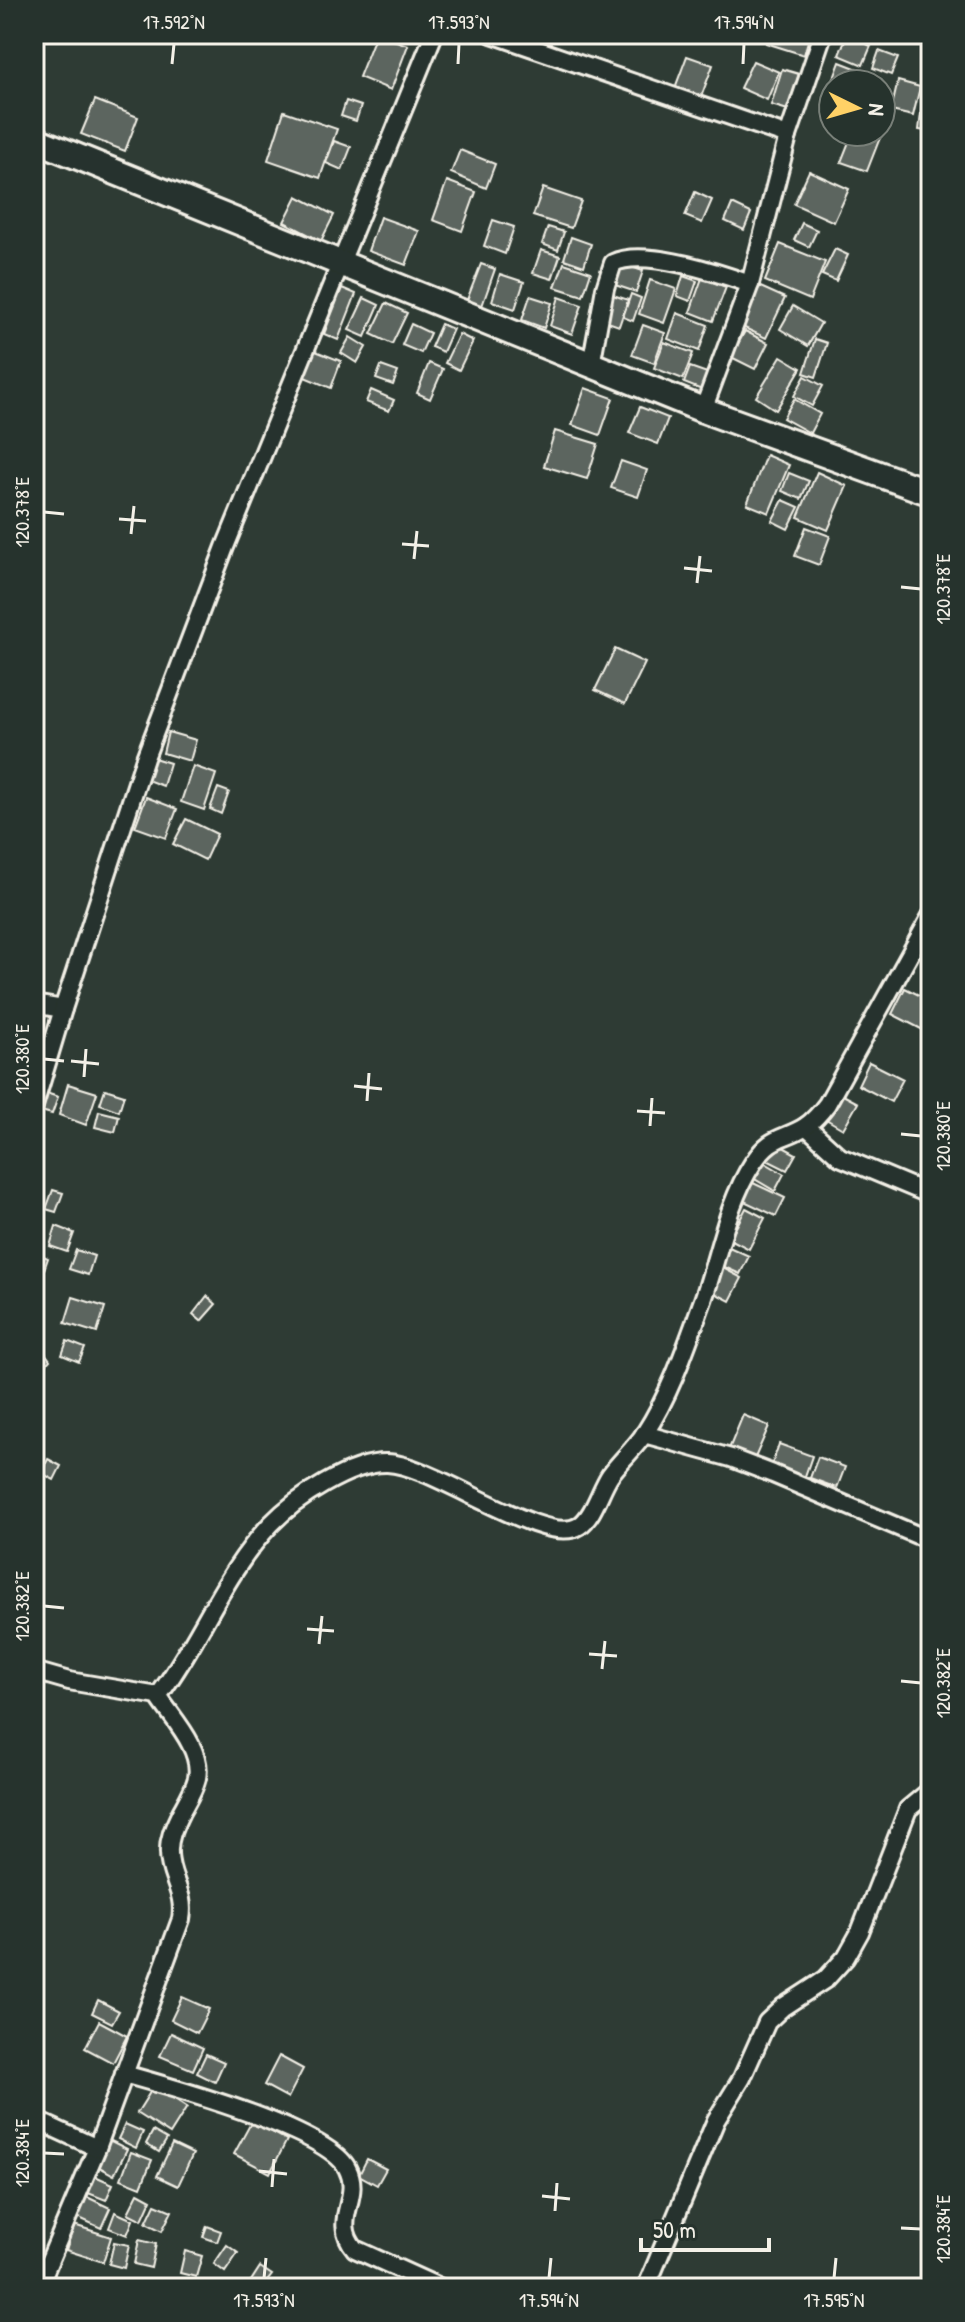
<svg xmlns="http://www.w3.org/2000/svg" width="965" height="2322" viewBox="0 0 965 2322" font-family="'Patrick Hand',sans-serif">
<rect width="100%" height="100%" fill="#2e3b34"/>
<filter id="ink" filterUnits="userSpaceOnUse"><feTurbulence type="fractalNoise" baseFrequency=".0125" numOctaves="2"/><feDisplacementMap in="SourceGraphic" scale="16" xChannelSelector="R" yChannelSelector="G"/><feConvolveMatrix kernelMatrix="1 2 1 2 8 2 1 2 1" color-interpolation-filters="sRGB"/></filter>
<g filter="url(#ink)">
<!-- building -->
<g fill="#5c655e" stroke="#f4f1e8" stroke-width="2">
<polygon points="376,34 408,45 391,90 359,77"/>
<polygon points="769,34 810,34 804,55 766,43"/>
<polygon points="847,35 871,46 863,65 839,55"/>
<polygon points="879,51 898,58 891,75 873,68"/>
<polygon points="687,56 713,65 701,97 675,88"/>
<polygon points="753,61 779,72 767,100 740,88"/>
<polygon points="840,62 871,74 868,84 833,84 833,100 827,97"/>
<polygon points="782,69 799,74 788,110 771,105"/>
<polygon points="898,81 920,87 913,116 891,111"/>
<polygon points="923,97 931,98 931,132 919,130"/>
<polygon points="95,100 138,117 125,151 81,134"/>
<polygon points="346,101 361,106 356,121 341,116"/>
<polygon points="881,108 890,112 867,171 841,162 853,132 881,132"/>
<polygon points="284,111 337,129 320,178 268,160"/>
<polygon points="334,141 351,147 342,170 326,163"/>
<polygon points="460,150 495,164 486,188 451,173"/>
<polygon points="809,171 849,189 834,222 794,204"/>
<polygon points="447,181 476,192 462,231 433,220"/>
<polygon points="543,188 581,201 571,228 533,216"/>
<polygon points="695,192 712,200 702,223 685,216"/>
<polygon points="297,196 334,215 321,241 284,222"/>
<polygon points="732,204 751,213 744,230 725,221"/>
<polygon points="380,217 419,231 406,265 368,251"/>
<polygon points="493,220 514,227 505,254 484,246"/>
<polygon points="802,223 817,230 809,247 794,240"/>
<polygon points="548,227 564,232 558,250 542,244"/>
<polygon points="571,237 591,244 584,266 564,259"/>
<polygon points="780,244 825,262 810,300 765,281"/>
<polygon points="835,249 848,255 836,281 822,275"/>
<polygon points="541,250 560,256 552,279 533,273"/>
<polygon points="564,263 591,272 583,296 555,287"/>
<polygon points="619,263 643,271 636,292 612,284"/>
<polygon points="481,264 495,269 482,306 467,300"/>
<polygon points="500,274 524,282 515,309 492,301"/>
<polygon points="683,276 697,281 690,301 677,296"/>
<polygon points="702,278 726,287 713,321 690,312"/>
<polygon points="650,280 676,289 664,323 639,314"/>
<polygon points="756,285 785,298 766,338 738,325"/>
<polygon points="342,288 356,294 338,340 324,334"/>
<polygon points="610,294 628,300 619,326 602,320"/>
<polygon points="631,294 641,298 633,321 623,317"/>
<polygon points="530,296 552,303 544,328 522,320"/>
<polygon points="559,297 582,305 572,334 550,326"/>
<polygon points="364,298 379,305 365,337 349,330"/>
<polygon points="386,303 407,313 392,344 371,334"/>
<polygon points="793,306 821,323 808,346 780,329"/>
<polygon points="677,313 708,325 699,351 668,339"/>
<polygon points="411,324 430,333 421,353 402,345"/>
<polygon points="441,324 453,329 443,352 431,347"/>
<polygon points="643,325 665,333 654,363 632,355"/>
<polygon points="745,331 768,343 755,369 731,357"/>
<polygon points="459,334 473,341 459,370 445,363"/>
<polygon points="350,337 366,347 357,363 341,353"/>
<polygon points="815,339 827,343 816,377 804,373"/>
<polygon points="664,342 693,353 683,379 654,368"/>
<polygon points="313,350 341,361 331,388 302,376"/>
<polygon points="781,356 801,368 776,410 756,397"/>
<polygon points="429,363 443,369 430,399 417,393"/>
<polygon points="381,366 398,372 393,385 376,379"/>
<polygon points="690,367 713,375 707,392 684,383"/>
<polygon points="805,376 823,386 812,406 794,396"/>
<polygon points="585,388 613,398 600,435 572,425"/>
<polygon points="371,390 394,400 389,411 366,402"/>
<polygon points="794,399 820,414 810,433 783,418"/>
<polygon points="640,407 668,418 658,444 629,433"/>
<polygon points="555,431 598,444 587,479 544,466"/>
<polygon points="766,455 789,465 769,513 747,504"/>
<polygon points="621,461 647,470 638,497 611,488"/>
<polygon points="817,472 847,486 828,530 798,517"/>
<polygon points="789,473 809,481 801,499 782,491"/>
<polygon points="783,500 799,507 788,529 772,521"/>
<polygon points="806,527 830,536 819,565 795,556"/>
<polygon points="615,649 645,663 625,704 595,690"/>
<polygon points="168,732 196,740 190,761 163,753"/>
<polygon points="154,758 170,763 163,786 147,780"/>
<polygon points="193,766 216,774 204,810 181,802"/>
<polygon points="218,788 229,792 221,814 210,809"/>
<polygon points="146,797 177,809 166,838 135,827"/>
<polygon points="186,819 217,834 205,860 173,844"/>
<polygon points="905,988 931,1001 931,1034 892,1014"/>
<polygon points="869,1062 903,1079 891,1102 858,1085"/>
<polygon points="68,1084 97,1093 86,1125 59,1115"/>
<polygon points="105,1089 124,1095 119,1111 100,1104"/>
<polygon points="43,1092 58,1097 52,1114 37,1110"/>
<polygon points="841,1094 858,1103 843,1129 826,1119"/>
<polygon points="99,1111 119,1116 115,1132 95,1127"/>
<polygon points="774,1142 796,1154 787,1170 765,1159"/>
<polygon points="762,1161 784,1174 775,1191 753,1178"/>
<polygon points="751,1182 785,1198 776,1216 742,1200"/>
<polygon points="53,1190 63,1193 56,1212 46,1209"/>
<polygon points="746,1208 765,1218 749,1249 730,1239"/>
<polygon points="56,1226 74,1233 67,1252 50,1246"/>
<polygon points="729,1247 749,1256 740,1274 720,1265"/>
<polygon points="76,1250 94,1256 88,1275 69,1269"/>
<polygon points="34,1252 48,1258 39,1284 34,1282"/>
<polygon points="721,1267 742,1278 730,1301 709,1290"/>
<polygon points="207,1296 216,1304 201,1321 193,1314"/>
<polygon points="73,1297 105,1307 97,1333 65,1323"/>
<polygon points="67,1341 85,1348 79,1362 62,1355"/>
<polygon points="40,1346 50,1360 41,1370 34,1367 34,1360"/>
<polygon points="743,1415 769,1426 754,1460 729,1449"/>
<polygon points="779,1444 812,1456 804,1479 771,1467"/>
<polygon points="818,1457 845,1467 837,1488 810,1478"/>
<polygon points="48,1459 61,1466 54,1480 41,1473"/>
<polygon points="182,1997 209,2009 197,2033 171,2020"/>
<polygon points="98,2000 119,2011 112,2023 92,2013"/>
<polygon points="99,2021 127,2036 113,2063 85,2048"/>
<polygon points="171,2033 203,2048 193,2070 160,2056"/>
<polygon points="206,2054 224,2062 215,2082 197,2073"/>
<polygon points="279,2056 303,2069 288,2098 264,2085"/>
<polygon points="154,2086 187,2107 170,2134 137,2113"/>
<polygon points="252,2121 287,2140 270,2173 234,2154"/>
<polygon points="125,2124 143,2132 136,2148 118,2139"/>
<polygon points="153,2131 167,2139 159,2152 146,2144"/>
<polygon points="109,2140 127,2149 114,2175 96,2165"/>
<polygon points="172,2144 193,2154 178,2186 157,2176"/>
<polygon points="131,2152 152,2160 141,2187 121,2179"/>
<polygon points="367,2159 386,2169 377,2185 359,2175"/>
<polygon points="95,2176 113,2184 106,2200 88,2193"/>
<polygon points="138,2193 151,2200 142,2220 128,2213"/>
<polygon points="85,2196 110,2208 101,2228 75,2216"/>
<polygon points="155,2204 172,2211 162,2231 146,2223"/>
<polygon points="115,2212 133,2220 127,2235 109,2228"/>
<polygon points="74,2225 111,2237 103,2262 66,2250"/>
<polygon points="207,2226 221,2231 217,2242 203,2237"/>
<polygon points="139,2240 156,2244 151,2268 134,2264"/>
<polygon points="114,2242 129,2245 124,2268 109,2264"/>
<polygon points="227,2245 238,2253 225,2272 214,2264"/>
<polygon points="185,2251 202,2256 196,2277 180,2273"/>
<polygon points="260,2267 272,2275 262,2288 255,2288 249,2284"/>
</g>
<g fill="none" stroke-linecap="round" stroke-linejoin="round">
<!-- street casing -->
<g stroke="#f4f1e8" stroke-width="22">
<g id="street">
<polyline points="492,34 788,136"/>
<path d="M591,365L605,288L613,263C643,248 719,273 750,284"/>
<polyline points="703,410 750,284 788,136 823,34"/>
<polyline points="34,1004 63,1009"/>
<polyline points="34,1106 63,1009 145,758 225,547 434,34"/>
<polyline points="806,1126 840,1157 931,1195"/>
<polyline points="644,1434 731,1458 773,1474 931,1541"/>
<path d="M34,1671L69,1681L158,1696C172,1718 203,1749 197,1778C194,1790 187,1801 181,1812C175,1825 168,1838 169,1853C169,1878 186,1892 181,1919L97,2148L38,2288"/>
<path d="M158,1696C200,1641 223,1574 271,1524C295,1499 351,1462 387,1463C433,1464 545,1548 579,1526C594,1516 600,1490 610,1475C621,1460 635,1448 645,1433C671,1393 687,1344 703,1300C719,1255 727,1203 753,1163C772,1134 782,1141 806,1126C814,1120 821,1112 827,1104L931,916"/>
<path d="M124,2074C170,2087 326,2129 347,2168C363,2198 330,2219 355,2249L441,2288"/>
<polyline points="34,2119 97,2148"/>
<polyline points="646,2288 716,2120 742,2078 767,2022 783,2007 826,1979 846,1957 860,1932 908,1809 931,1790"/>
</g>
</g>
<!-- secondary casing -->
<g stroke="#f4f1e8" stroke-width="30">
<polyline id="secondary" points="34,139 703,410 931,493"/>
</g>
<!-- street -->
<use href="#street" stroke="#26332d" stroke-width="16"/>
<!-- secondary -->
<use href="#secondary" stroke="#26332d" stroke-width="24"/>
</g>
</g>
<!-- ticks -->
<path fill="none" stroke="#f4f1e8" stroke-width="3" d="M172,64L174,44M458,64L459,44M743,64L744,44M44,512L64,514M119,519L146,521M131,534L134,506M402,544L429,546M414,559L417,531M684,568L712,571M697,583L700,556M901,587L921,589M44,1059L64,1061M71,1061L99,1064M84,1077L86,1049M354,1086L382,1089M367,1101L369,1073M637,1111L665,1113M650,1126L652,1098M901,1134L921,1136M44,1606L64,1608M307,1629L334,1631M319,1644L322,1616M589,1654L617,1656M602,1669L605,1641M901,1681L921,1683M44,2153L64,2154M259,2171L287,2174M272,2187L274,2159M542,2196L570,2199M555,2211L557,2183M901,2228L921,2229M264,2278L266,2258M549,2278L551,2258M834,2278L836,2258"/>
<!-- margin -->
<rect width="965" height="2322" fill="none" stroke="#26332d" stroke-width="88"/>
<!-- north arrow -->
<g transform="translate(857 108) rotate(95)"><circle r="38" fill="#26332d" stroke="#787f78" stroke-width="2"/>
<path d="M0-6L14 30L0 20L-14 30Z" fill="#ffd166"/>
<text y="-12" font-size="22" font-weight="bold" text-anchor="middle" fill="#f4f1e8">N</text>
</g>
<!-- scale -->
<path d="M641 2238v12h128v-12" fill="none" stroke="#f4f1e8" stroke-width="4"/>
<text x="653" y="2238" font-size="24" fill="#f4f1e8" stroke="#26332d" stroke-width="6" paint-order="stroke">50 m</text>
<rect x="44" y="44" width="877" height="2234" fill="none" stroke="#f4f1e8" stroke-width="3"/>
<g font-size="20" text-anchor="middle" fill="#f4f1e8">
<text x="174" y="29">17.592°N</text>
<text x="459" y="29">17.593°N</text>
<text x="744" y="29">17.594°N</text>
<text transform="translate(22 512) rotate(-90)" y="7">120.378°E</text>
<text transform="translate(943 589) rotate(-90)" y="7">120.378°E</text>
<text transform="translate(22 1059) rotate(-90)" y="7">120.380°E</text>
<text transform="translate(943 1136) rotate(-90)" y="7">120.380°E</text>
<text transform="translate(22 1606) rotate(-90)" y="7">120.382°E</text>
<text transform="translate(943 1683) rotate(-90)" y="7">120.382°E</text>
<text transform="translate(22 2153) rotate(-90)" y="7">120.384°E</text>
<text transform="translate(943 2229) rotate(-90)" y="7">120.384°E</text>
<text x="264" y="2307">17.593°N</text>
<text x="549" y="2307">17.594°N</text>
<text x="834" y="2307">17.595°N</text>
</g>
</svg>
